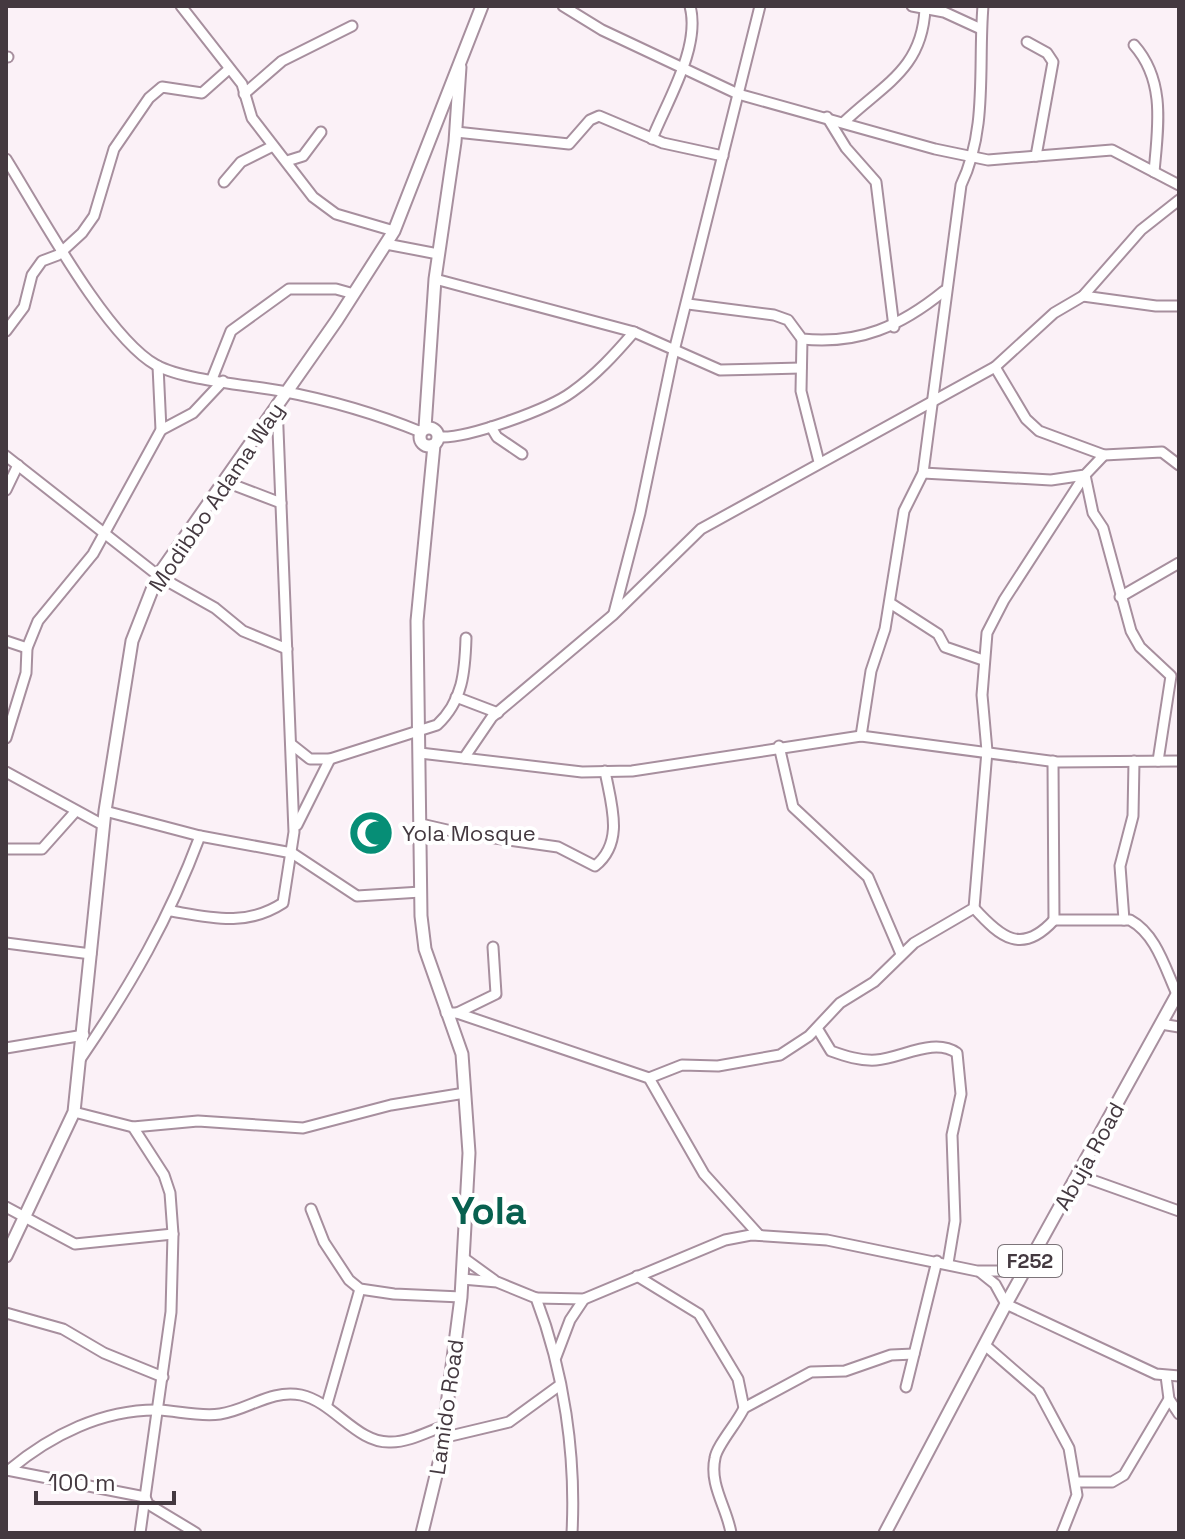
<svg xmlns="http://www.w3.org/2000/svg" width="1185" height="1539" viewBox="0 0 1185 1539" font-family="'Space Grotesk',sans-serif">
<rect width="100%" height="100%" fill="#fbf1f7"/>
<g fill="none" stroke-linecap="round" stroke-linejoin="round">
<!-- minor casing -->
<g stroke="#a78f9e" stroke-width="13">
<g id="minor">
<polyline points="181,6 242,84 252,118 313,197 336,214 394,231"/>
<polyline points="563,6 602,30 738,94 935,149 988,160 1112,150 1179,185"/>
<polyline points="912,6 944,12 981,29"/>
<polyline points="1027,42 1047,53 1053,62 1036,156"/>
<path d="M1134,45C1166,81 1158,127 1154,172"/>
<polyline points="6,57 8,57"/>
<polyline points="244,94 282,61 352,26"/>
<polyline points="827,117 846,148 876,182 894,327"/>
<path d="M844,122C884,84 922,69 925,9"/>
<polyline points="456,132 569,144 590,120 599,116 663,143 723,156"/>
<path d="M652,139C667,101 701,47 690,6"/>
<path d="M6,159C38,210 106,337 156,365C183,380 248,385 281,391C329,400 377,414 421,432"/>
<polyline points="287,161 303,156 321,132"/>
<polyline points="224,182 241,162 273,146"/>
<polyline points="386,244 438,254"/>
<polyline points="435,279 634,332 720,370 801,368"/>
<polyline points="1083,296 1156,306 1179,306"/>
<path d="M688,304L774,315L788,320L802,339C859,345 901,326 944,291"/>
<polyline points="6,331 24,307 32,275 42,261 58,255 82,233 94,216 114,149 149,98 162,87 202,93 229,69"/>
<polyline points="802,339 801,391 819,462"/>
<polyline points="995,367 1026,419 1039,431 1104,455 1162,452 1179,465"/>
<polyline points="212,379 231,331 289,289 336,289 354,294"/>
<polyline points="491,427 497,437 522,454"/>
<polyline points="161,430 193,413 223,381"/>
<path d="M439,437C467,439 549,409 572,392C596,375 615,354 634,332"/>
<polyline points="6,456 160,577 215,608 243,631 287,649"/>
<polyline points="923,473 1051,480 1085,475 1104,455"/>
<polyline points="1085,475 1093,513 1103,528 1131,631 1140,647 1171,676 1158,761"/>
<polyline points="226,482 281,503"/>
<polyline points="6,490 18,465"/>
<polyline points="1120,597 1179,563"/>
<polyline points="890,603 938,634 945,647 983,660"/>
<polyline points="614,613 640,513 672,359 760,6"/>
<polyline points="6,641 27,648"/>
<polyline points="456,697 498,713"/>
<path d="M861,736L871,671L885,629L904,511L923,473L961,185C988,129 978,66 983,6"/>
<polyline points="6,738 26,673 27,648 38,621 93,554 161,430 158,366"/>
<path d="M291,744L310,759H330L437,725C463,701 465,671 466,638"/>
<polyline points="779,746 793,807 868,877 901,954"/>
<polyline points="420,753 582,772 632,771 861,736 1057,762 1179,761"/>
<polyline points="464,758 492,717 613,615 701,529 995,367 1054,313 1083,296 1141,230 1179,200"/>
<path d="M1053,761L1054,920H1130C1156,934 1165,968 1177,994"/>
<polyline points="6,772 103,825"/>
<polyline points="105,811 200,836 292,853 357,896 421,892"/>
<path d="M421,824L460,833L558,847L595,866C625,842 611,804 605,771"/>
<polyline points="297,825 330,759"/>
<polyline points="6,849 42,849 75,812"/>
<path d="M974,908C1001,938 1022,955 1054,920"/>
<path d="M171,911C212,918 246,927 283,903L294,832L277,404"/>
<polyline points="1124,920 1120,866 1133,816 1134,761"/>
<polyline points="6,943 91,954"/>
<polyline points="446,1013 457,1013 649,1078 704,1174 759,1235"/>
<polyline points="457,1013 496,994 493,947"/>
<polyline points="1161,1024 1179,1027"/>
<path d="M817,1028L831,1051C845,1056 860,1061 876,1060C902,1058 934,1037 957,1053L961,1094L952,1135L955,1221L948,1263"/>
<polyline points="6,1048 84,1035"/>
<path d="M81,1058C131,985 169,919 200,836"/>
<polyline points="649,1078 682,1065 718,1066 780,1055 809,1036 840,1003 874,982 914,943 974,908 987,751 982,695 987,633 1004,600 1085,475"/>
<polyline points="74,1112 133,1127 198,1121 303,1128 391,1105 465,1093"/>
<polyline points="133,1127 164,1175 170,1193 173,1234 171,1312 140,1533"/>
<polyline points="1078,1175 1179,1211"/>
<polyline points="6,1207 75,1244 173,1234"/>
<polyline points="311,1209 324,1242 349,1280 360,1289 394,1294 461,1297"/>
<polyline points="465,1259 494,1280"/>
<polyline points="980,1272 995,1284 1006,1304 1156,1374 1179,1376"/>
<path d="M637,1276L699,1314L738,1379L744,1408C738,1422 717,1445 715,1458C709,1485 727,1508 731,1533"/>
<path d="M462,1279L497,1282L536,1298C564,1371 576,1455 572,1533"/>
<polyline points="536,1298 584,1299 725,1240 751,1235 827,1240 977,1271 1008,1271 1027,1266"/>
<polyline points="6,1313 63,1329 104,1353 163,1377"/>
<polyline points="986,1346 1039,1392 1069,1448 1077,1495 1062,1533"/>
<polyline points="556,1357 570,1320 584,1299"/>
<polyline points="1166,1376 1169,1399 1179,1414"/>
<polyline points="906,1387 937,1261"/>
<polyline points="327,1404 360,1289"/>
<polyline points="744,1408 811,1372 845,1371 891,1355 914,1354"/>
<polyline points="442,1438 509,1422 560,1385"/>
<polyline points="7,1470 145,1497 148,1504 196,1533"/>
<path d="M9,1470C51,1435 103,1409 159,1410C178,1411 200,1417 220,1414C248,1410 271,1389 301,1395C334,1402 357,1444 391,1442C409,1442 427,1432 444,1426"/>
<polyline points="1078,1482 1112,1482 1124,1475 1169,1399"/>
</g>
</g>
<!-- major casing -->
<g stroke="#a78f9e" stroke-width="15">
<g id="major">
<circle cx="429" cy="437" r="9"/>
<polyline points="425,428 435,279 455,142 460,67"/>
<polyline points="6,1256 74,1112 105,811 132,641 157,577 337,320 394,231 482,6"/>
<polyline points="422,1533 440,1459 461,1297 469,1153 462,1054 425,949 421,916 417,621 434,445"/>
<polyline points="885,1533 1006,1304 1179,991"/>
</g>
</g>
<!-- minor -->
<use href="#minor" stroke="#fff" stroke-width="9"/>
<!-- major -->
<use href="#major" stroke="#fff" stroke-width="11"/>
</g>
<!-- icons -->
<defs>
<g id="mosque-disc" transform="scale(2.3)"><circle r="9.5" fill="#068e76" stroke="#fff"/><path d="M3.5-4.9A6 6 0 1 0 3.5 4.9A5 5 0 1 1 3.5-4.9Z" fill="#fff"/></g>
</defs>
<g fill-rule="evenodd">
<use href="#mosque-disc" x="371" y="833"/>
</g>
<g text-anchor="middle" stroke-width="8" stroke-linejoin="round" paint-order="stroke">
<!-- shield labels -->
<rect fill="#fff" stroke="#7c7479" stroke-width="2" x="998" y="1245" width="64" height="32" rx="6"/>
<g font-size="20" font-weight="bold" fill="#443940">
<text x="1030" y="1268">F252</text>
</g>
<!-- street labels -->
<g font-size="22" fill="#443940" stroke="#fff">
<text transform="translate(216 497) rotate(-56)" y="8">Modibbo Adama Way</text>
<text transform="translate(1089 1156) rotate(-61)" y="8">Abuja Road</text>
<text transform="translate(446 1407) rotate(-82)" y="8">Lamido Road</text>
</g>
<!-- poi labels -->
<g font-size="22" fill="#443940" stroke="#fff" text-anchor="start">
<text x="402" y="841">Yola Mosque</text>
</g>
<!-- town labels -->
<g font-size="38" font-weight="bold" fill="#08604f" stroke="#fff">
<text x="489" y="1224">Yola</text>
</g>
</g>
<!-- border -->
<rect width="1185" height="1539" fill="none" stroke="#443940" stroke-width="16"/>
<!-- scale -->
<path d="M36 1491v12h138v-12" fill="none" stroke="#443940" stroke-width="4"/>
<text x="48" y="1491" font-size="24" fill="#443940" stroke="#ffffff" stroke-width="6" paint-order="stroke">100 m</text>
</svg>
